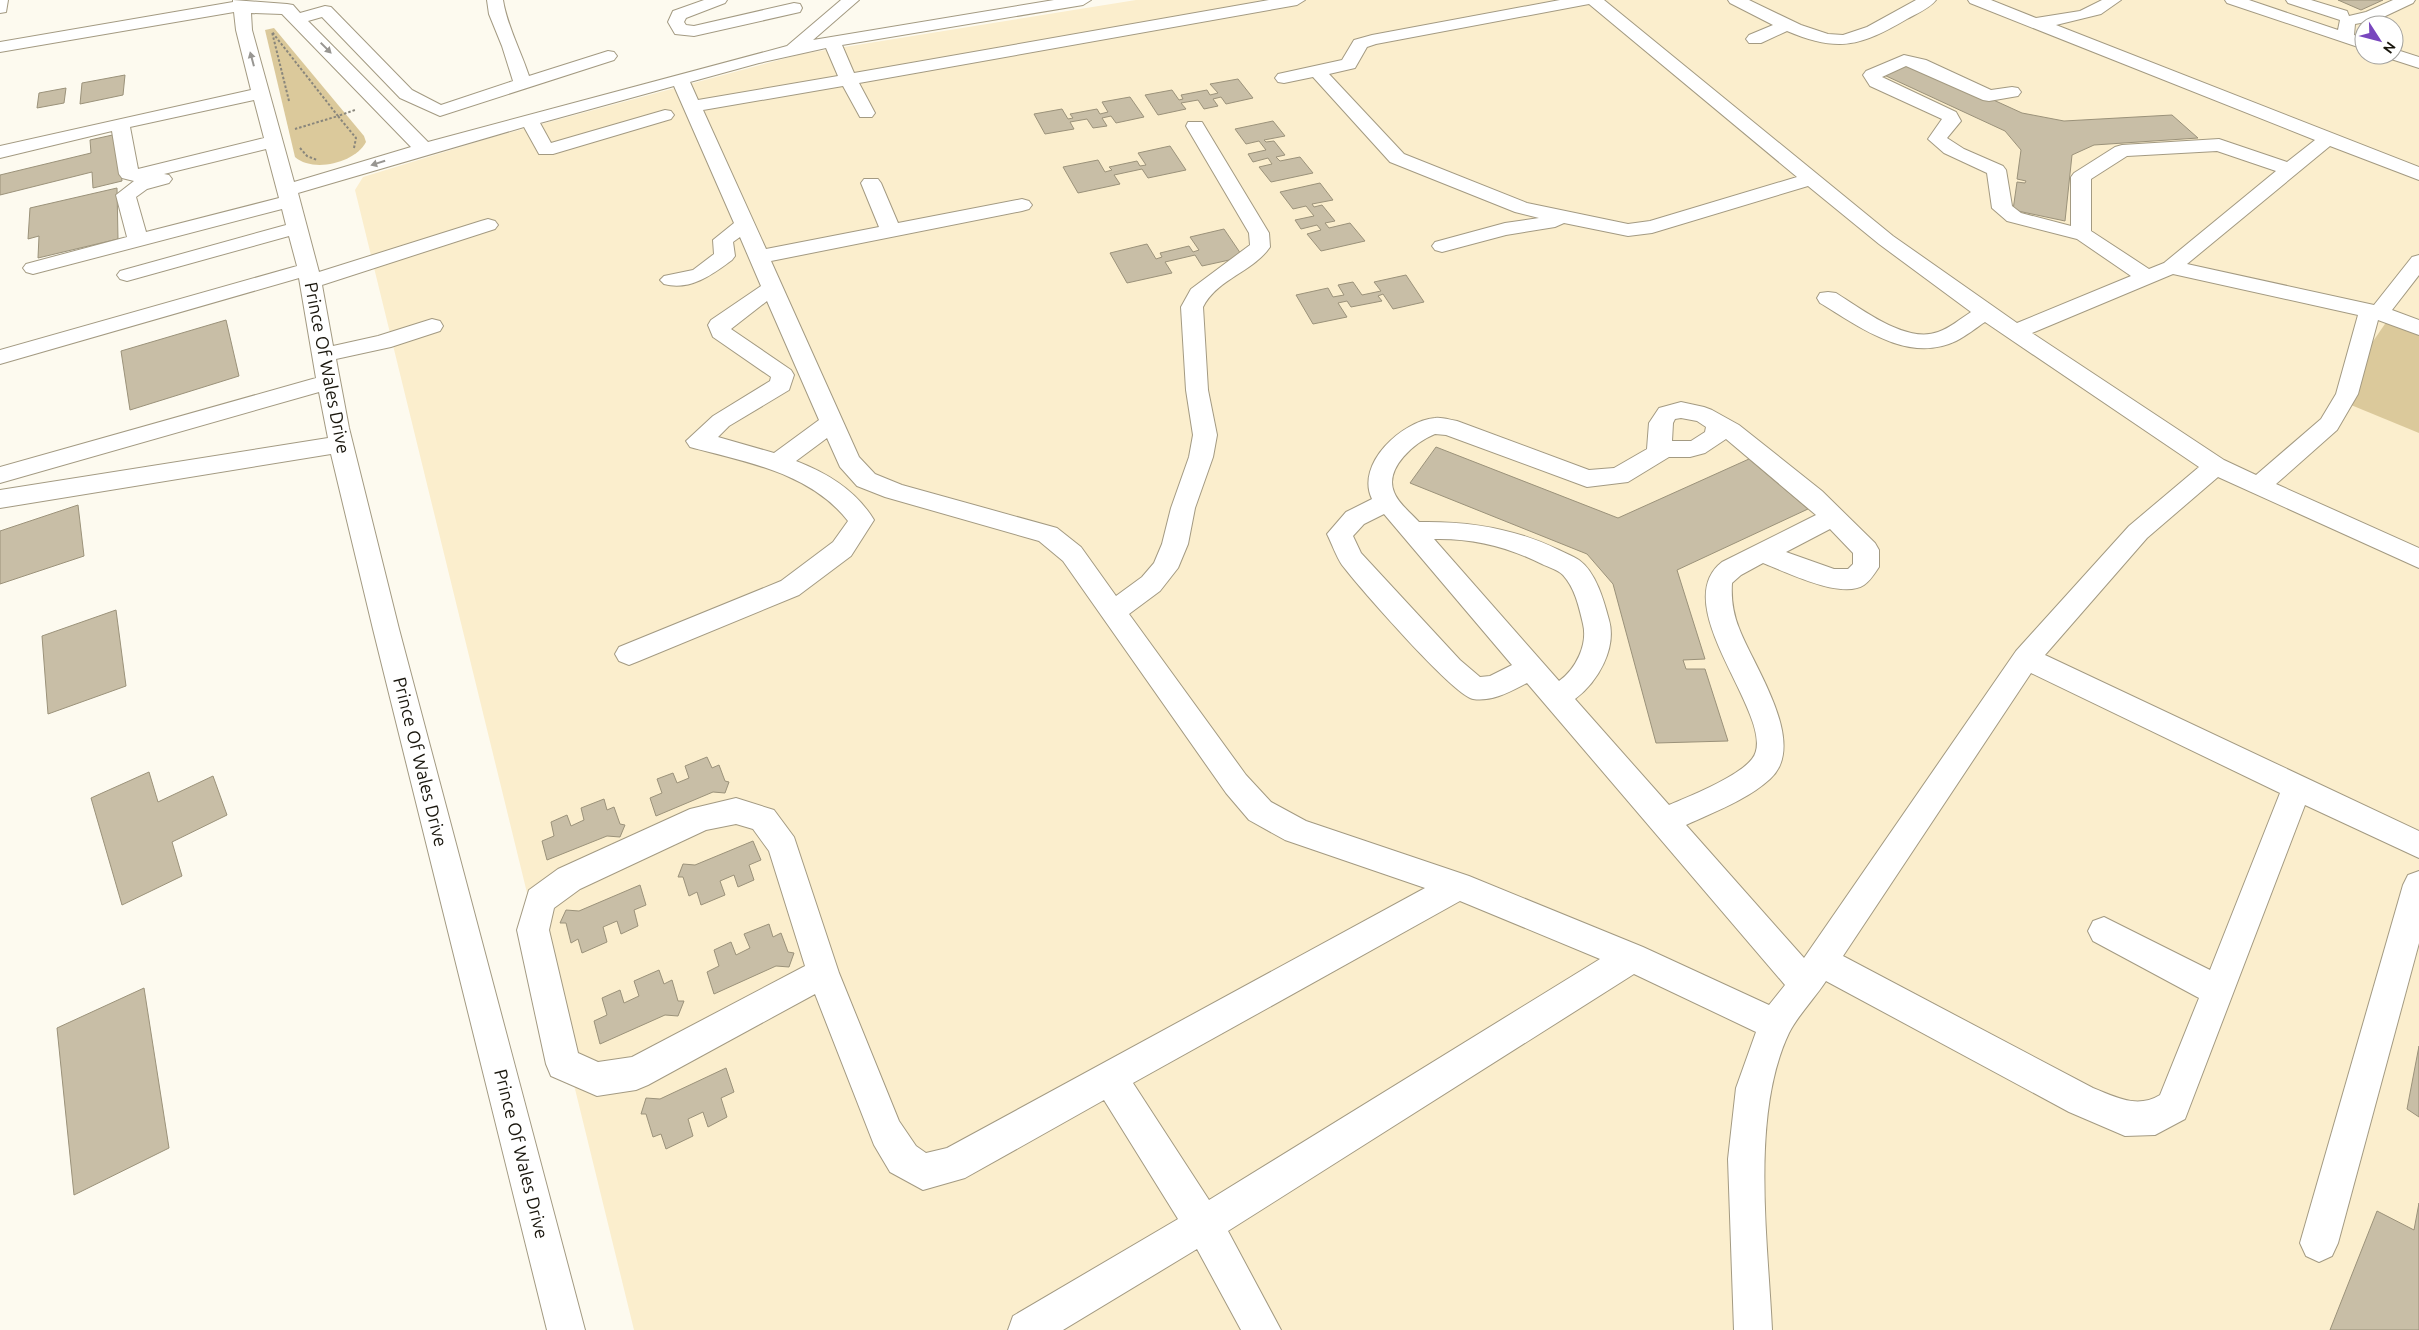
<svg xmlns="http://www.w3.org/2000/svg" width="2419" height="1330" viewBox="0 0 2419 1330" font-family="Ubuntu,sans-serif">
<rect width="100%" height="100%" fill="#fdfaef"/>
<!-- built -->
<path fill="#fbeecd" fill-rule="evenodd" d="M1136,0H2419V1330H634L355,190L363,177L493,137L801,54ZM2364,25H2394V55H2364Z"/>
<!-- green -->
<g fill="#dbc99b">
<path d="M274,28L364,136L366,142C355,163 313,173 295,157L265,30Z"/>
<polygon points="2387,321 2419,334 2419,433 2334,398"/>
</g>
<!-- building -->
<g fill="#c8bea6" stroke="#9b927a">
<polygon points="2338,0 2383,0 2361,10"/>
<polygon points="1910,62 2022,113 2064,121 2172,115 2198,138 2094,145 2072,155 2065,221 2013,210 2017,182 2025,183 2026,181 2017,179 2021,150 2005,131 1884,75"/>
<polygon points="125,75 123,95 80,104 82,83"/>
<polygon points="1238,79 1253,98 1226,104 1221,97 1213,99 1218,106 1204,109 1198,100 1181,103 1186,109 1158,115 1145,95 1172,90 1179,100 1183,99 1181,95 1207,90 1210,95 1218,93 1210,84"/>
<polygon points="66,88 64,103 37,108 39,93"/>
<polygon points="1130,97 1144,117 1116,123 1111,116 1102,118 1107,126 1093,128 1087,119 1070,122 1074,129 1045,134 1034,114 1062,109 1068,119 1073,118 1070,114 1097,109 1100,114 1108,112 1102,102"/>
<polygon points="1273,121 1285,136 1264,140 1266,142 1274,141 1285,155 1276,157 1280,161 1300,157 1313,173 1271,182 1259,167 1272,164 1268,158 1253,162 1248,154 1266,150 1259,141 1246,144 1235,129"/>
<polygon points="117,134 122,181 93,188 92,172 0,195 0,175 91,153 90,140"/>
<polygon points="1170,146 1186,170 1148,178 1142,169 1114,175 1120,184 1078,193 1063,167 1098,160 1105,172 1112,170 1109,167 1137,161 1140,166 1146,165 1138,153"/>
<polygon points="1320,183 1333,200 1312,204 1314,207 1322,205 1335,221 1325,223 1329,228 1350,223 1365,241 1321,251 1307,234 1321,230 1317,225 1301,229 1295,220 1314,216 1306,206 1293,209 1280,192"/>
<polygon points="117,188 118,239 38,258 39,236 28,239 30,208"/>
<polygon points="1224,229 1243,257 1202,266 1195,255 1165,262 1172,273 1127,283 1110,253 1147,244 1156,259 1162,257 1160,253 1189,246 1193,252 1199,250 1190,237"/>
<polygon points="1406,275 1424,302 1393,309 1383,294 1378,296 1382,301 1351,307 1347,301 1338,303 1347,317 1313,324 1296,295 1328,288 1333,297 1344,295 1338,285 1353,282 1362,295 1381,291 1374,282"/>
<polygon points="226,320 239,376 130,410 121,351"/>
<polygon points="1436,447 1618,518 1749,459 1808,509 1677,570 1705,659 1683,660 1686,669 1705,669 1728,741 1656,743 1613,584 1587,554 1410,483"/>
<polygon points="78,505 84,556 0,584 0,531"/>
<polygon points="116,610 126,686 48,714 42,636"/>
<polygon points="707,757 712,768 719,765 725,781 729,782 725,793 713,792 656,816 650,798 662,793 657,779 673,773 677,783 689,778 685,766"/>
<polygon points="149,772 158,802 213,776 227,815 172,842 182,876 122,905 91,798"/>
<polygon points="604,799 607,810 614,807 620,824 625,825 620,837 607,836 547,860 542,841 554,836 551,822 567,815 571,826 584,820 581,808"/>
<polygon points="753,841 761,860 749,865 754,880 738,887 734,875 720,881 725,895 701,905 697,892 689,896 683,877 678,877 683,864 695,865"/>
<polygon points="640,885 646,905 634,910 638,926 621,934 617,921 603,927 607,942 582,953 578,939 571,943 566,923 560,923 566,910 579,911"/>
<polygon points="769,924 773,937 781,933 788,952 794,953 789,967 776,966 714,994 707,972 719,966 714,950 731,942 736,955 750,948 744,934"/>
<polygon points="659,970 664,984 672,980 678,1001 684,1001 678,1016 665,1015 600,1044 594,1021 607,1015 602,998 620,990 624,1003 639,996 634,981"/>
<polygon points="144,988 169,1148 74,1195 57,1028"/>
<polygon points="2419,1046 2419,1117 2407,1109"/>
<polygon points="726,1068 734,1092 721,1098 727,1117 708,1127 703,1112 688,1119 693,1136 666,1149 661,1134 653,1137 646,1114 641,1114 646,1098 660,1099"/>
<polygon points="2419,1203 2419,1330 2330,1330 2377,1211 2414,1230"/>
</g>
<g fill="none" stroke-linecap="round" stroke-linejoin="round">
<!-- minor casing -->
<g stroke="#a39a82" stroke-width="2">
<g id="minor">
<polygon points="0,0 8,0 6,12 0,13"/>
<path d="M233,0L287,4L293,5L300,13L325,6L331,7L412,90L441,105L513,81L502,46L489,14L487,0H503C507,26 521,51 529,76L608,51L614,52L617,56L614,60L440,116L400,98L322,17L308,21L428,142L787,46L841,0H859L813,40L1054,0H1091L1083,5L842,45L854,73L1269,0H1305L1297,5L859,83L875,113L872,117H860L843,86L703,110L766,249L879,227L861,183L864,179H878L881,183L898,223L1022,199L1029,201L1032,205L1029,209L1022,211L771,261L859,457L875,474L902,485L1057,528L1081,547L1116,596L1142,577L1154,563L1162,544L1171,508L1189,457L1193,435L1186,390L1181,307L1191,289L1250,245L1249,233L1186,126L1188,122H1202L1269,233L1270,247C1253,272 1217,279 1203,307L1208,390L1217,435L1213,457L1195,508L1188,544L1178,568L1160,591L1129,614L1246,775L1271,802L1306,821L1469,876L1643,947L1769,1005L1785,985L1527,683C1511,691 1493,702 1473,699C1453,695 1359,587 1342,565C1336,556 1332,544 1327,534L1346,512L1372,499C1355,464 1402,421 1435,418C1442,417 1450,420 1457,421L1589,470L1614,468L1647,449L1649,423L1659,408L1681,402L1704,407L1712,410L1739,425L1822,491L1875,543L1879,550V567C1875,573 1870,581 1864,585C1842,600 1786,572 1763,563L1741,575L1732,583C1731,599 1733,613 1739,628C1753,666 1809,744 1770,779C1747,800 1714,812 1686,825L1804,958L2016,651L2129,526L2199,467L1985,322C1976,328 1966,336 1956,341C1908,364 1860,327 1820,303L1817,298L1820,293L1828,292L1836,293C1862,309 1906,344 1938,332C1950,328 1960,319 1971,312L1879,244L1808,186L1652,233L1628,236L1564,223L1555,227L1506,235L1442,252L1435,250L1432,246L1435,242L1505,223L1539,218L1515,212L1390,162L1313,77L1284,83L1278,82L1275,78L1278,74L1342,60L1354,40L1372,35L1560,0H1604L1893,236L2017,323L2131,276L2077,239L2007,221L1992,208L1987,173L1944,153L1928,139L1942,119L1870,86L1863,75L1866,71L1904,55L1926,60L1991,90L2012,87L2018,88L2021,92L2018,96L1989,101L1983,100L1906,66L1882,77L1956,112L1961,121L1947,138L1964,149L2003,166L2006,170L2012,206L2021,213L2071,226V177L2074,173L2115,147L2122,145L2219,139L2287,162L2315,140L1970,3L1968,0H1991L2036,18L2080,11L2102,0H2121L2101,14L2056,25L2419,167V180L2330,146L2187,264L2374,305L2412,257L2419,255V275L2392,310L2419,320V335L2378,320L2358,394L2337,430L2276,484L2419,548V568L2218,477L2147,538L2045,655L2419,831V858L2305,805L2185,1119L2155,1135L2125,1136L2069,1112L1826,981C1815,998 1798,1015 1789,1033C1750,1115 1768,1241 1772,1330H1734L1728,1159L1736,1088L1756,1032L1634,974L1228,1231L1281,1330H1241L1197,1249L1063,1330H1008L1013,1316L1178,1219L1104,1100L965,1178L923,1190L890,1172L874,1145L815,994L648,1085L636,1090L597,1096L551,1076L546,1064L517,930L529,890L558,869L690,809L736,798L774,810L794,837L839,973L899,1121L916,1146L926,1153L947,1148L1425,888L1285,840L1249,820L1226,793L1063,561L1039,541L885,497L857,486L840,467L827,438L796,461C827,473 856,490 874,520L851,556L799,595L639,661L629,665L619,661L615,654L619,647L781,581L833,542L848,521C810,472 745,462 690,447L686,441L713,416L770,381L771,377L713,337L708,325L711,320L761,286L740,237L733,242L735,256L732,260C712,275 690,291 664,284L660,280L664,276L693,270L714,254L713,240L734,223L674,86L540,123L551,143L665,110L671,111L674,115L671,119L553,154H539L524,127L298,193L319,272L481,221L488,219L495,221L498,225L495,229L322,285L333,346L378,336L432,319L440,321L443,326L440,331L391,347L336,359L349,428L399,629L585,1330H547L373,629L331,454L0,508V490L328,438L319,392L0,483V467L316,378L299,278L0,364V350L297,266L289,236L127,281L120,279L117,275L120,271L286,225L282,209L33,274L26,272L23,268L26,264L127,237L116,195L134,181L122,178L119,174L112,131L0,158V146L251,90L236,30L234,12L0,52V42L233,2ZM1589,4L1797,177L1650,221L1628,224L1527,203L1404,154L1329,74L1355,68L1367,47L1376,44ZM251,13L282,14L411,147L294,182L252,30ZM826,48L838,76L698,100L690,82L759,63ZM254,100L264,138L138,169L130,127ZM266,149L279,198L146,232L136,197L147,189L169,183L172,179L169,175L164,174ZM2217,151L2276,171L2164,263L2149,269L2091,231V179L2127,156ZM2173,274L2358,315L2336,394L2321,419L2256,475L2224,460L2032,333ZM767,301L819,420L774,453L718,437L729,426L789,390L794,375L791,370L731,329ZM1681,418L1697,421L1706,427L1705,432L1691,441H1672L1673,423L1675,419ZM1435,434L1446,435L1587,487L1628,482L1669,457H1690L1705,453L1726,439L1816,515L1722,562C1664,607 1782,722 1752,759C1738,777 1690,796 1669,805L1575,699C1598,682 1617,648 1609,620C1604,601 1596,572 1579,560C1573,556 1565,553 1559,550C1514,528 1468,521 1419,522C1411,513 1398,503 1394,492C1384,468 1415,442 1435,434ZM1384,514L1512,665L1490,676L1480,677L1460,660L1361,553L1353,536L1364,524ZM1830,529L1853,553V564L1848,569H1834L1786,552ZM1434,539C1473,538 1508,547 1542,564C1548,567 1558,570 1563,575C1575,588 1579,607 1583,624C1588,644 1576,669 1559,681ZM2031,673L2280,793L2210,970L2104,917L2093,921L2088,931L2093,941L2199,998L2160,1095C2137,1109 2116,1097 2093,1088L1843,956ZM736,824L753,829L769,851L805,966L632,1057L598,1062L578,1053L549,930L554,908L580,889L706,830ZM1460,901L1600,959L1209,1200L1133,1083Z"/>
<polygon points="704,0 727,0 725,3 686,18 684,22 686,25 694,26 794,3 800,4 802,8 800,12 694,36 675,34 668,22 673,11"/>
<path d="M1728,0H1749L1801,25L1828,34L1843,35L1867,27L1916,0H1936C1930,8 1916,14 1907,19C1861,46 1838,53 1787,31L1761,43H1749L1746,39L1749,35L1773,25L1730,3Z"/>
<polygon points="2225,0 2249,0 2338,30 2340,20 2288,3 2286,0 2311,0 2347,11 2349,16 2366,12 2393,0 2415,0 2413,3 2377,20 2355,24 2354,35 2364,38 2364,49 2227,3"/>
<polygon points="2394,49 2419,57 2419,68 2388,58 2386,55 2394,55"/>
<polygon points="2419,871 2419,943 2338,1243 2332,1256 2319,1262 2306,1256 2300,1243 2403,885 2408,875"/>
</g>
</g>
<!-- path -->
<g stroke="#89867c" stroke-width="2" stroke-dasharray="2.5 2" stroke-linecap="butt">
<polyline points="289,101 272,32 338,116 295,129"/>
<polyline points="300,148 307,156 317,160"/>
<polyline points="354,148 356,138 338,116 355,110"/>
</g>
<!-- minor -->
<use href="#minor" fill="#fff" fill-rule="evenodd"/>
</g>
<!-- one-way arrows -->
<defs><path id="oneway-solid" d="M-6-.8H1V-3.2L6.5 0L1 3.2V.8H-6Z" transform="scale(1.25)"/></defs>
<g fill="#989692">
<use href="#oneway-solid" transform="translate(326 48) rotate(45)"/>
<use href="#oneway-solid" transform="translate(252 59) rotate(-105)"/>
<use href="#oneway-solid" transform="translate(378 163) rotate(163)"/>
</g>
<g text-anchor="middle" stroke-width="4" stroke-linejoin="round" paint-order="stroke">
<!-- street labels -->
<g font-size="18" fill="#19160d" stroke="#fff">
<text transform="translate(327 368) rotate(79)" y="6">Prince Of Wales Drive</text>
<text transform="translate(420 762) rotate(76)" y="6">Prince Of Wales Drive</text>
<text transform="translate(521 1154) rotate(76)" y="6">Prince Of Wales Drive</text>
</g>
</g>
<!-- north arrow -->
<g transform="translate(2379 40) rotate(126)"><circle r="24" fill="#ffffff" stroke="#a3a29e"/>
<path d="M0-4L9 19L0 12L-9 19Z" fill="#7947be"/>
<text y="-8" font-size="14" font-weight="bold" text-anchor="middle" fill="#19160d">N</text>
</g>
</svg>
